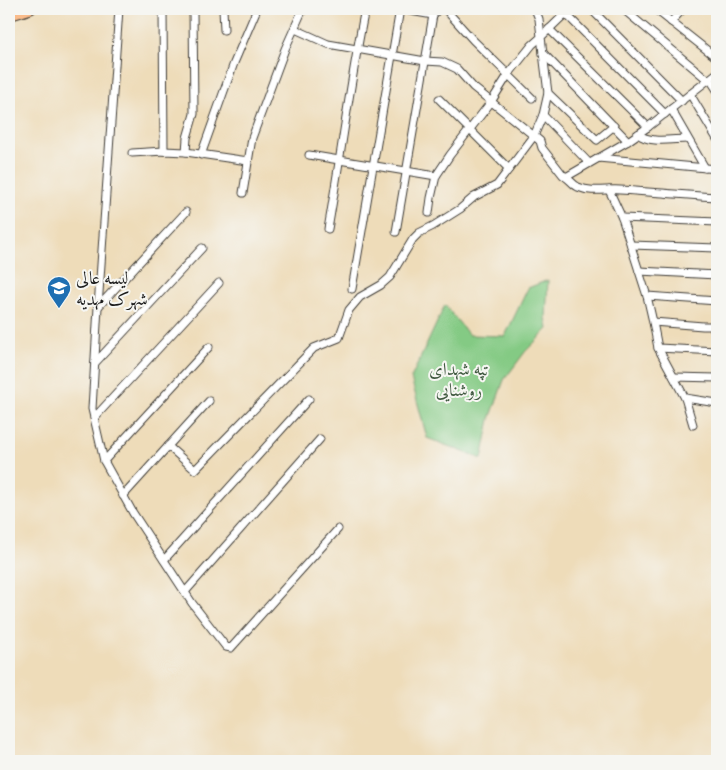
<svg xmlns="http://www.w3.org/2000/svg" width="726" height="770" viewBox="0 0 726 770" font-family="'Sorts Mill Goudy',Amiri,serif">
<rect width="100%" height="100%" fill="#f6f6f2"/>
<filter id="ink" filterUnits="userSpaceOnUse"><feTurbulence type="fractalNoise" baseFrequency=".02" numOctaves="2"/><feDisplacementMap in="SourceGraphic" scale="10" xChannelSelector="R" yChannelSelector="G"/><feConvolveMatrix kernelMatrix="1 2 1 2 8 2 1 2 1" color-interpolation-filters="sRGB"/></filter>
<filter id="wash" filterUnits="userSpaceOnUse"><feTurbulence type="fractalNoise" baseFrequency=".0096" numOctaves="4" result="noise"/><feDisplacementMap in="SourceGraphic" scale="20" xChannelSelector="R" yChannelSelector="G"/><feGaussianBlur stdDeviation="1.12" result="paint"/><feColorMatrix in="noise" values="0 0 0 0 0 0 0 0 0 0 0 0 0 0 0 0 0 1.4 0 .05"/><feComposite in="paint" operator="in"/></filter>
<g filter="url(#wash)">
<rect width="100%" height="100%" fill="#eedcb9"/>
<!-- green -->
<polygon fill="#84ca84" stroke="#507350" points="548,280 546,318 548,329 525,352 504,380 490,419 482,459 427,438 411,378 445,305 469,335 505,336 528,288"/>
</g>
<g filter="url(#ink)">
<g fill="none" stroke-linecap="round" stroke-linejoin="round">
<!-- minor casing -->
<g stroke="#3c3934" stroke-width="9">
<g id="minor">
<polyline points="119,9 98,307 92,409 104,461 133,513 192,603 226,647 231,648 338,529"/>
<polyline points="163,9 164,151"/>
<polyline points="223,9 224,30"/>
<polyline points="399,9 433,15"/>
<polyline points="445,9 473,40 532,98"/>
<polyline points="591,9 682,101"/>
<polyline points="623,9 708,80"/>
<polyline points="655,9 717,58"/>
<polyline points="565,13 665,114"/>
<polyline points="671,22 683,9"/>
<path d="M295,29L328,44L425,61L442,62L457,69L473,87L534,136L540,141L542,148L563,175C569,178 572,184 578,187C592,193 606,189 620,190C653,192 685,195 717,197"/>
<polyline points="549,29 648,127"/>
<polyline points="543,53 628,141"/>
<polyline points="710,79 717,90"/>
<polyline points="548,93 597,140 614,126"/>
<polyline points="690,94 717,139"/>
<polyline points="439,99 509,169"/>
<polyline points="671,109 705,168"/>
<polyline points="543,115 589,163"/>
<path d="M638,134C650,144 672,139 687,139"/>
<polyline points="186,152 187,138 194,114 193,9"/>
<polyline points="132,153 164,151 186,152 248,161"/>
<polyline points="201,155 234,63 257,9"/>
<polyline points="309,155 436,176"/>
<polyline points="598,158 717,169"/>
<polyline points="566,177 628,141 648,127 717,73"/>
<polyline points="609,190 622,218 647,296 653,322 658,348 685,398 693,425"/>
<polyline points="243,193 252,138 285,49 303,9"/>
<polyline points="429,213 431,198 436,176 450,155 491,102 508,75 532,45 541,37 539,19 535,9"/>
<polyline points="622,218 717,222"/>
<path d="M328,229C341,156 350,82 365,9"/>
<polyline points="396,232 433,15 438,9"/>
<polyline points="631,245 717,248"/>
<polyline points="639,271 717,275"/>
<polyline points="352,289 400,9"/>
<polyline points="647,296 717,301"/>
<polyline points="98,307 186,212"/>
<polyline points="653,322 703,326 717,326"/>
<polyline points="658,348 717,351"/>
<polyline points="95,363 202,248"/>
<polyline points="674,377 717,378"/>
<polyline points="685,398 717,403"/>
<polyline points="94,418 219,283"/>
<polyline points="168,446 195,470 314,348 339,338 349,310 360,297 381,285 390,277 413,239 419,233 433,226 460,209 474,197 497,185 534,136 543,115 548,93 541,37 570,9"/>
<polyline points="104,461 209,347"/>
<polyline points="123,496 209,401"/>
<polyline points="164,560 309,399"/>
<polyline points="185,592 320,439"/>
</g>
</g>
<!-- major casing -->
<g stroke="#3c3934" stroke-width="11">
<polyline id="major" points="9,16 31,9"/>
</g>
<!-- minor -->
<use href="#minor" stroke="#fff" stroke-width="7"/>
<!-- major -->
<use href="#major" stroke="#fabc8b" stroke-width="9"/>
</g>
</g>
<!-- icons -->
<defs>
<g id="school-pin" transform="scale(1.25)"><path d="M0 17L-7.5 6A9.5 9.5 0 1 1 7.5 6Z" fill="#1f6fb2" stroke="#f6f6f2"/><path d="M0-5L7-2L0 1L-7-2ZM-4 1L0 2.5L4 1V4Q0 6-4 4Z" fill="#fff"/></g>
</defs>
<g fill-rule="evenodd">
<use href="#school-pin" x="59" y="288"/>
</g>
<g text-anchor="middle" stroke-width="4" stroke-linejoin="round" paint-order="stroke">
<!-- poi labels -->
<g font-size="18" fill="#1c1c1c" stroke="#f6f6f2" text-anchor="start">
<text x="76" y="284">لیسه عالی<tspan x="76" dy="21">شهرک مهدیه</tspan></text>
</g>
<!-- park labels -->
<g font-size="18" fill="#405940" stroke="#f6f6f2">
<text x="459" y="375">تپه شهدای<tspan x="459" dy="21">روشنایی</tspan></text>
</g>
</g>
<!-- margin -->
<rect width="726" height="770" fill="none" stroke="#f6f6f2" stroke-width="30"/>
</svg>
